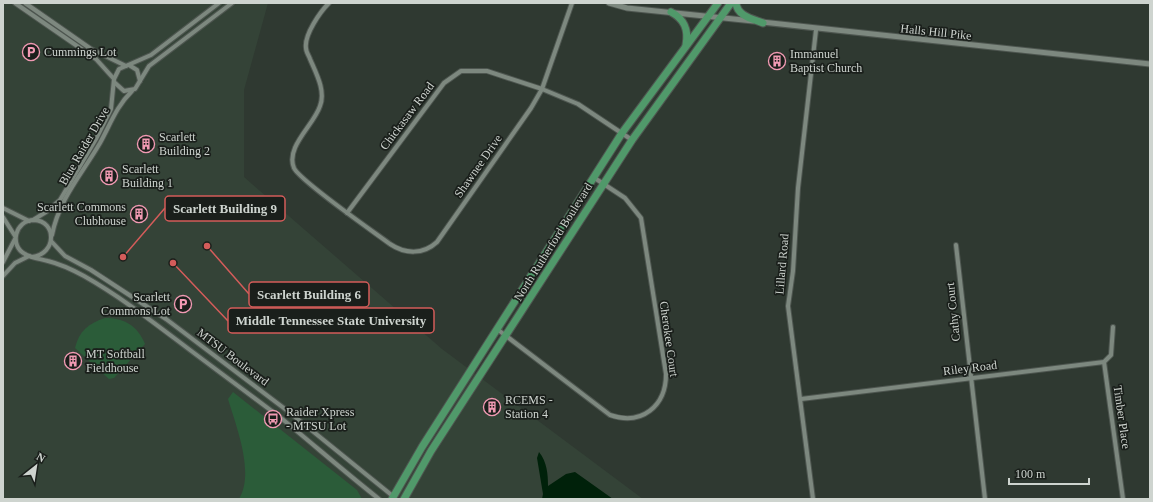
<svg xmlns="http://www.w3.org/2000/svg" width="1153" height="502" viewBox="0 0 1153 502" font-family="Georgia,serif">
<rect width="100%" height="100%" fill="#2f3931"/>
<!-- built -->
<polygon fill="#344337" points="3,3 268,3 244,90 244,177 442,349 643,499 3,499"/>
<!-- green -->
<g fill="#2b5c39">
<path d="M105,318C124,318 137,325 145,344L114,378L109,379L75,348C79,331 89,323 105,318Z"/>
<path d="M233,392L357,490L362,499H239C255,473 236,426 228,399Z"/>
</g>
<!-- water -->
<path fill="#00210a" d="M539,452C547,462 548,474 548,486L566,474L575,472L613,499H542L543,494L537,458Z"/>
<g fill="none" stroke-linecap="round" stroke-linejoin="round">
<!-- minor casing -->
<g stroke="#4e5650" stroke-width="6">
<g id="minor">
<polyline points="15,3 96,59 114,79"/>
<polyline points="25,3 91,49 126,66"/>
<path d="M329,3C320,12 304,35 306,48C306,52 309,56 310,59C316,73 326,91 320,106C314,125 285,147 294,168C300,181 374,232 390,244C405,254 423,255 437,242L531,108L542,89L572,3"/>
<polyline points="129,65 137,70 140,81"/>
<polyline points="114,82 124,91 135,89 149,66 232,3"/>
<polyline points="3,208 29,221"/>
<polyline points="347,213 444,83 461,71 487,71 542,89 578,104 632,140"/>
<polyline points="3,217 15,236"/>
<polyline points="33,220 46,212 60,200 96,139 111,109 114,79 119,69 151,55 219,3"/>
<path d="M52,235C59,199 82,174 100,143C111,123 116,107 132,91"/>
<polyline points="51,241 65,256 91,270 166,319 289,412 394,497"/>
<polyline points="956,245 985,499"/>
<path d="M32,257C57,254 57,221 34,220C15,220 9,246 25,254C31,258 41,259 48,261C60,264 73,270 84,276C123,298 158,326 194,353C223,375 252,396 281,418C314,445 346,473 379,499"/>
<polyline points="3,262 15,239"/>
<polyline points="3,276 15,263 29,256"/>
<path d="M497,329L610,415C642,426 666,406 666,374L641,218L625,198L593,177"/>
<polyline points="1104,362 1123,499"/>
<polyline points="801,399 1104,362 1111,355 1113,327"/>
<polyline points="813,499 788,306 793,271 798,188 816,30"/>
</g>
</g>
<!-- tertiary casing -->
<g stroke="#4e5650" stroke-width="7">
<g id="tertiary">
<polyline points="609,3 627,8 753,21"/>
<polyline points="761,22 1150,64"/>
</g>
</g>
<!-- primary casing -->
<g stroke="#4e5650" stroke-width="9">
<g id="primary">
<path d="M736,3C737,16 753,19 763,23"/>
<path d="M671,12C684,19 689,29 686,45"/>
<polyline points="392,499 422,447 622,133 718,3"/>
<polyline points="404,499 431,451 632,140 731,3"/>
</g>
</g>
<!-- minor -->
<use href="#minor" stroke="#7d887f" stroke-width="4"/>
<!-- tertiary -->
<use href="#tertiary" stroke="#7d887f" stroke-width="5"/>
<!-- primary -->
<use href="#primary" stroke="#50996a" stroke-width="7"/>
</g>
<!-- icons -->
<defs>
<g id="parking-ring" transform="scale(0.9)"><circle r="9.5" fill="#1a1f1b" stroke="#f19ab3" stroke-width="1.5"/><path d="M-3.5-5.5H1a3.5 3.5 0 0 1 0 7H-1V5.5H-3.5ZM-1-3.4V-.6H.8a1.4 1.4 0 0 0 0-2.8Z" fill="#f19ab3"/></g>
<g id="building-ring" transform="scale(0.9)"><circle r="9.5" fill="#1a1f1b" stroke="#f19ab3" stroke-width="1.5"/><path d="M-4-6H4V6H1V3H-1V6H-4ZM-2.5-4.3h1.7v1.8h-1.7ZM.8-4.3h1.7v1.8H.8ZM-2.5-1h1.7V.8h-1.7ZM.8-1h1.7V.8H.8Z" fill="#f19ab3"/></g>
<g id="bus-ring" transform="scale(0.9)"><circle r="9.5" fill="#1a1f1b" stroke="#f19ab3" stroke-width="1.5"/><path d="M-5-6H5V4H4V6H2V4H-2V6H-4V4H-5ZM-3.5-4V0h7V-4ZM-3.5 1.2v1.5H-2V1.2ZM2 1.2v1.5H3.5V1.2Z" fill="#f19ab3"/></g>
</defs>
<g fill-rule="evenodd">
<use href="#parking-ring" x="31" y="52"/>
<use href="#building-ring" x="777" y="61"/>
<use href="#building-ring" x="146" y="144"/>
<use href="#building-ring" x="109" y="176"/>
<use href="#building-ring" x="139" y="214"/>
<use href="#parking-ring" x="183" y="304"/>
<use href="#building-ring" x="73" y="361"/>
<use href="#building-ring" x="492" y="407"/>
<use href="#bus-ring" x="273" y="419"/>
</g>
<g text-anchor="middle" stroke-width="3.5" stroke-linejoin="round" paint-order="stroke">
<!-- street labels -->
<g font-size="12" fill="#ced4cf" stroke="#1a1f1b">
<text transform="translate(936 32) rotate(6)" y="4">Halls Hill Pike</text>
<text transform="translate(407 116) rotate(-53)" y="4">Chickasaw Road</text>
<text transform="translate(84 146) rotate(-60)" y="4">Blue Raider Drive</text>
<text transform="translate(478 166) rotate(-55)" y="4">Shawnee Drive</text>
<text transform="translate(553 242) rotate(-58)" y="4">North Rutherford Boulevard</text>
<text transform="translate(782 264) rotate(-85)" y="4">Lillard Road</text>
<text transform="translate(953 312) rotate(-96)" y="4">Cathy Court</text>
<text transform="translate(669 339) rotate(82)" y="4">Cherokee Court</text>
<text transform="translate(233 357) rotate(37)" y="4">MTSU Boulevard</text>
<text transform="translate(970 368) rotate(-7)" y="4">Riley Road</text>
<text transform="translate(1122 417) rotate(82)" y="4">Timber Place</text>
</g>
<!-- poi labels -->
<g font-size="12" fill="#ced4cf" stroke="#1a1f1b" text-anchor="start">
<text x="44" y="56">Cummings Lot</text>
<text x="790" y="58">Immanuel<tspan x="790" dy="14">Baptist Church</tspan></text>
<text x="159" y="141">Scarlett<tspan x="159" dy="14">Building 2</tspan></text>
<text x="122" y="173">Scarlett<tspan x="122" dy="14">Building 1</tspan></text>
<text x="126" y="211" text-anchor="end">Scarlett Commons<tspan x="126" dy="14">Clubhouse</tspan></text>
<text x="170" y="301" text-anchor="end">Scarlett<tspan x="170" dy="14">Commons Lot</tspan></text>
<text x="86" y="358">MT Softball<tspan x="86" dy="14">Fieldhouse</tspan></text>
<text x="505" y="404">RCEMS -<tspan x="505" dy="14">Station 4</tspan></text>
<text x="286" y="416">Raider Xpress<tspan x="286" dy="14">- MTSU Lot</tspan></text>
</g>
</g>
<!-- callouts -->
<path fill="none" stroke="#d45c5a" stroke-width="1.5" d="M123 257L165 208M207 246L249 294M173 263L228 321"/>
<g fill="#d45c5a" stroke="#1a1f1b" stroke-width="1.5">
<circle cx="123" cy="257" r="4"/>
<circle cx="207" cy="246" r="4"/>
<circle cx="173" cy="263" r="4"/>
</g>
<g fill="#1a1f1b" stroke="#d45c5a" stroke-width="1.5">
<rect x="165" y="196" width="120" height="25" rx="4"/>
<rect x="249" y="282" width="120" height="25" rx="4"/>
<rect x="228" y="308" width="206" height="25" rx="4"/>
</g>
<g font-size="13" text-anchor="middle" font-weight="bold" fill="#ced4cf">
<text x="225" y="213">Scarlett Building 9</text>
<text x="309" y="299">Scarlett Building 6</text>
<text x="331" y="325">Middle Tennessee State University</text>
</g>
<!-- border -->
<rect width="1153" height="502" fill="none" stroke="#ced4cf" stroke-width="8"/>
<!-- north arrow -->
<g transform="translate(36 466) rotate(30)" stroke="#1a1f1b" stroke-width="3" paint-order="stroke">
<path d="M0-3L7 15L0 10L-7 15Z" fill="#ced4cf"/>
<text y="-6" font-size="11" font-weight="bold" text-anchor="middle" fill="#ced4cf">N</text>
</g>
<!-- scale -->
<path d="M1009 478v6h80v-6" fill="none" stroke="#ced4cf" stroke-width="2"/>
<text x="1015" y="478" font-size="12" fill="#ced4cf" stroke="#1a1f1b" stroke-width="3" paint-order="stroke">100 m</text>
</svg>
